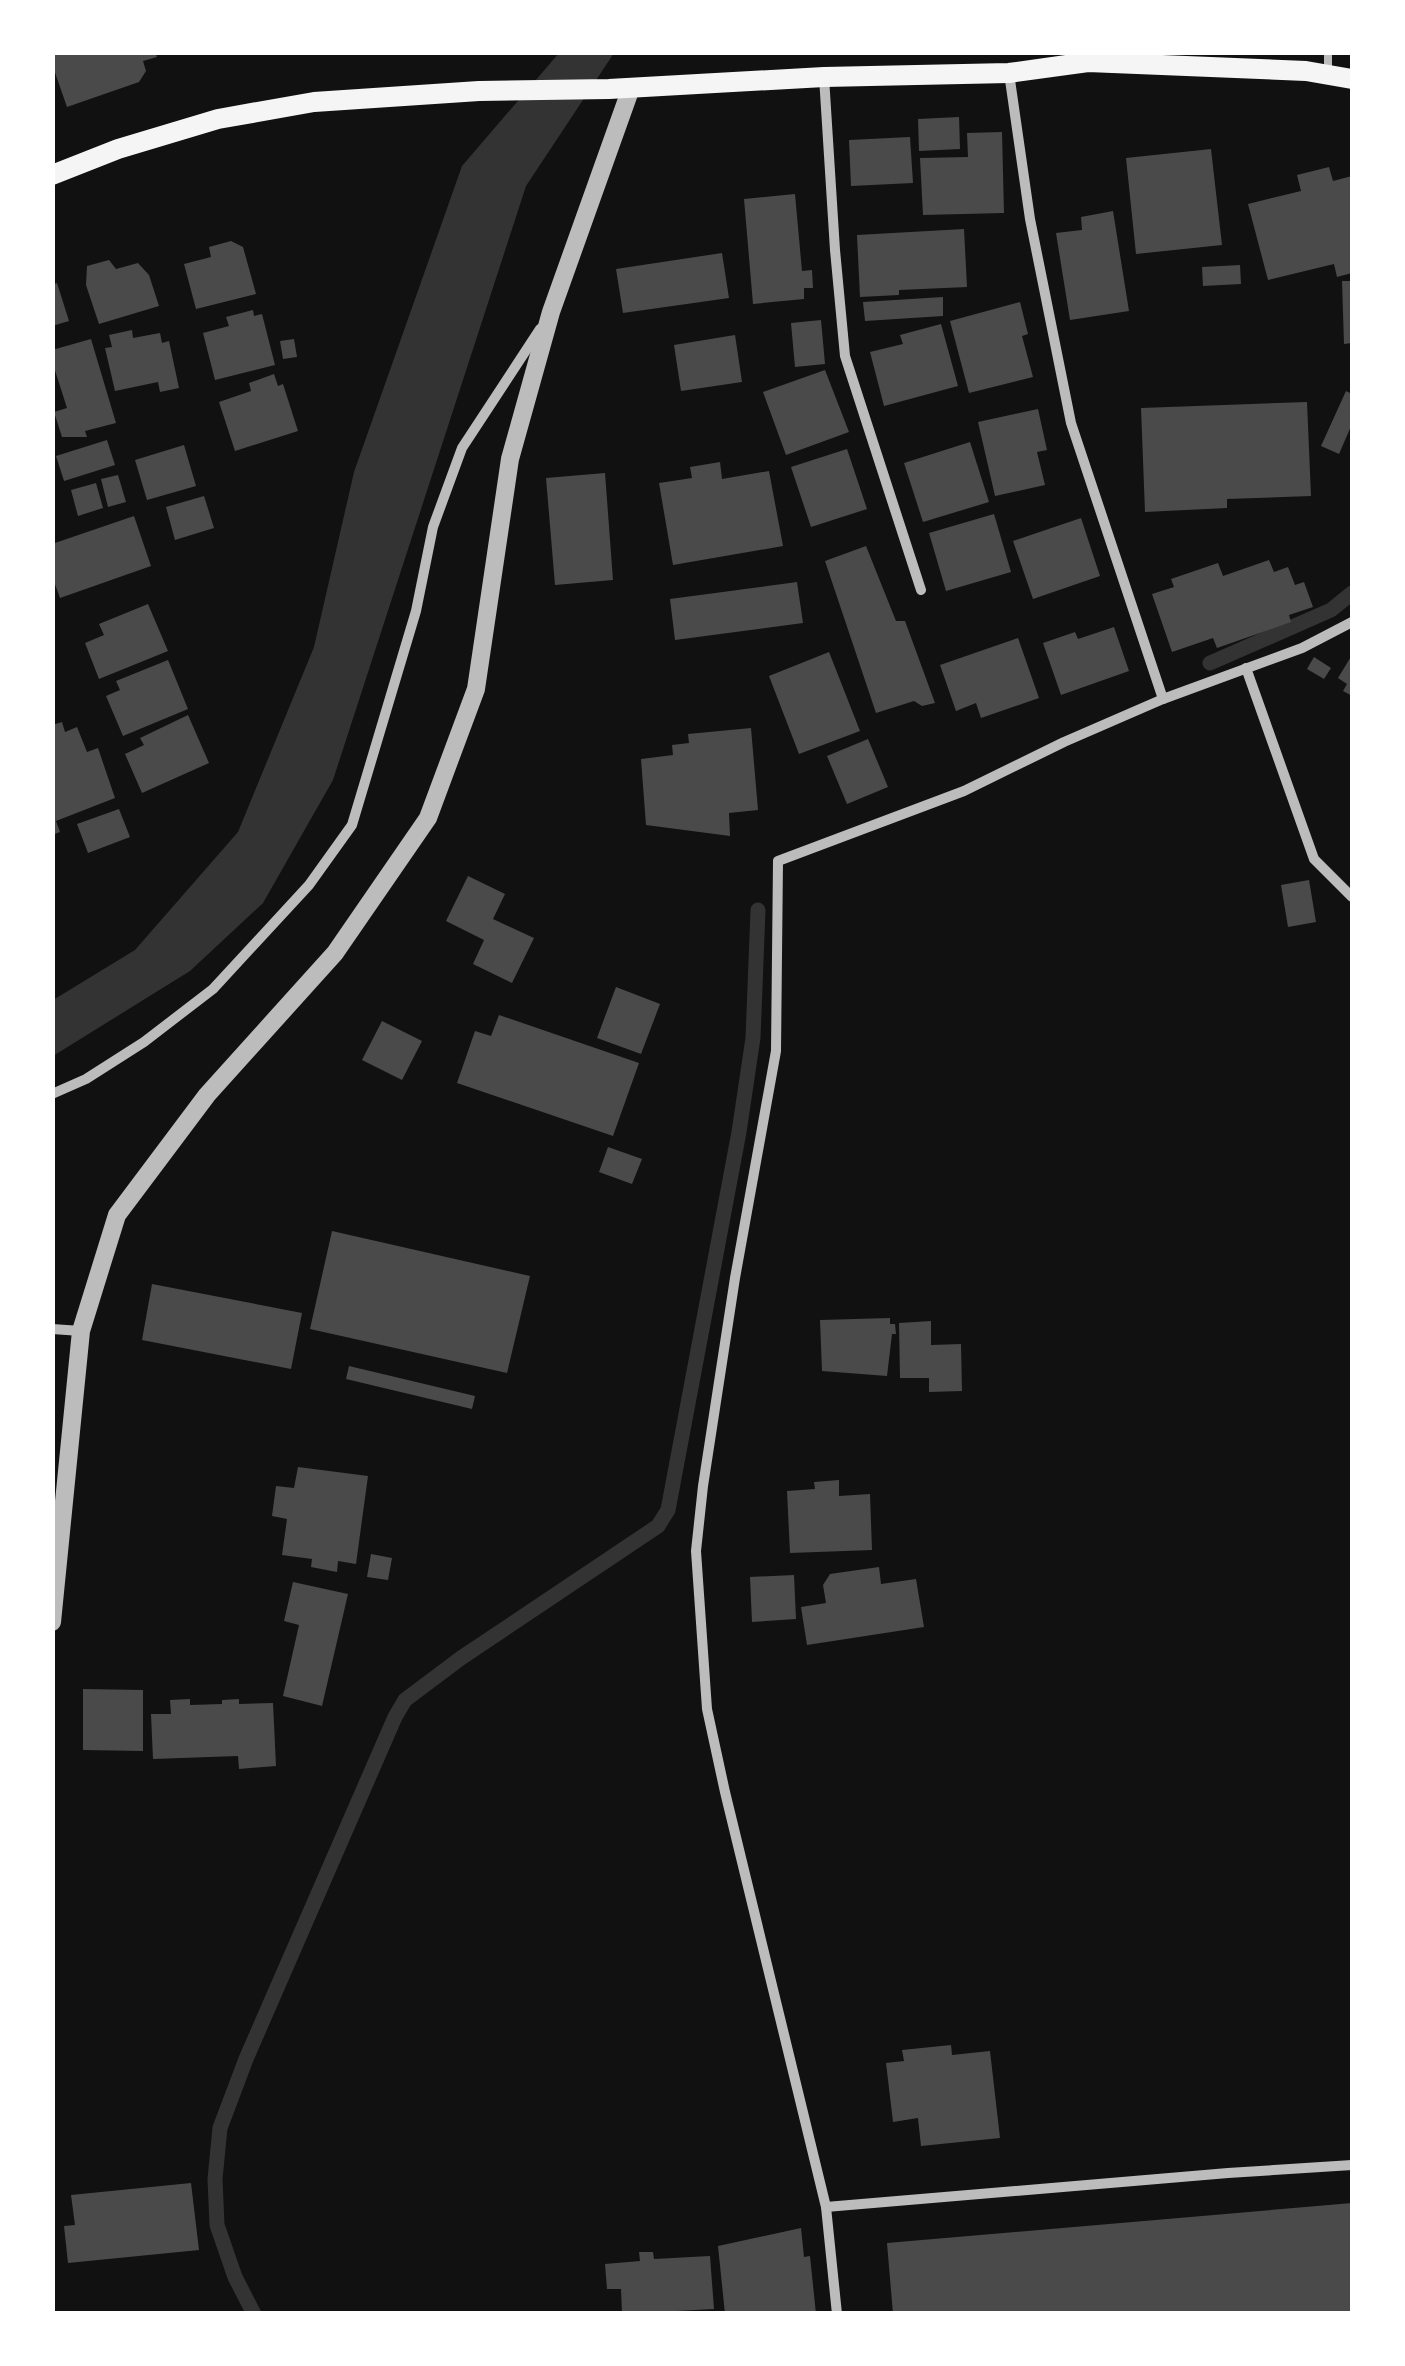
<svg xmlns="http://www.w3.org/2000/svg" width="1405" height="2366" viewBox="0 0 1405 2366" font-family="'Fira Sans Condensed',sans-serif">
<rect width="100%" height="100%" fill="#111"/>
<!-- water -->
<polygon fill="#333" points="559,53 614,53 526,186 333,780 263,903 190,971 53,1056 53,1000 135,950 238,832 314,647 354,472 462,166"/>
<g fill="none" stroke-linecap="round" stroke-linejoin="round">
<!-- stream -->
<g stroke="#333" stroke-width="15">
<polyline points="1210,663 1331,610 1352,593"/>
<polyline points="254,2314 235,2277 217,2225 215,2179 220,2128 246,2059 395,1717 405,1700 461,1658 658,1526 668,1510 739,1132 753,1038 758,910"/>
</g>
</g>
<!-- building -->
<g fill="#4a4a4a">
<polygon points="52,52 155,52 157,57 143,61 146,71 139,82 67,107 52,64"/>
<polygon points="959,117 960,149 919,151 918,119"/>
<polygon points="1002,132 1004,213 923,215 920,158 968,157 967,133"/>
<polygon points="910,137 913,183 851,186 849,140"/>
<polygon points="1211,149 1222,245 1136,254 1126,158"/>
<polygon points="1329,167 1333,181 1352,176 1352,273 1337,277 1334,264 1268,280 1248,204 1301,191 1297,175"/>
<polygon points="795,194 802,271 812,270 813,288 804,288 804,299 753,304 744,199"/>
<polygon points="1113,211 1129,311 1070,320 1056,233 1082,230 1081,217"/>
<polygon points="964,229 967,287 899,290 899,295 860,297 857,235"/>
<polygon points="231,241 243,247 256,294 196,309 184,264 211,257 209,247"/>
<polygon points="722,253 729,298 623,313 616,269"/>
<polygon points="109,260 116,269 138,263 149,275 159,306 99,324 86,285 87,266"/>
<polygon points="1240,265 1241,284 1203,286 1202,267"/>
<polygon points="1342,281 1352,281 1352,343 1344,344"/>
<polygon points="57,283 69,321 52,326 52,285"/>
<polygon points="943,297 943,316 865,321 863,302"/>
<polygon points="1020,302 1028,334 1022,336 1033,377 969,393 950,321"/>
<polygon points="253,310 254,316 262,314 275,365 215,380 203,333 229,326 226,317"/>
<polygon points="821,320 825,364 795,367 791,323"/>
<polygon points="941,324 958,386 884,406 870,352 903,344 900,335"/>
<polygon points="132,330 133,338 160,333 162,343 169,341 179,388 160,392 158,382 115,391 105,348 112,347 109,335"/>
<polygon points="735,335 742,382 681,391 674,345"/>
<polygon points="91,339 116,423 85,431 87,437 62,437 54,412 67,408 52,361 52,350"/>
<polygon points="294,339 297,357 283,359 280,341"/>
<polygon points="825,370 849,432 786,455 763,392"/>
<polygon points="274,374 278,386 283,384 298,431 235,451 219,402 251,391 249,383"/>
<polygon points="1346,391 1352,394 1352,424 1339,454 1321,446"/>
<polygon points="1307,402 1311,496 1227,499 1227,508 1145,512 1141,408"/>
<polygon points="1038,409 1047,450 1037,452 1045,485 995,496 978,422"/>
<polygon points="107,440 115,465 64,481 56,456"/>
<polygon points="970,442 989,502 923,522 904,463"/>
<polygon points="184,445 196,486 147,500 135,460"/>
<polygon points="847,449 867,509 811,527 791,467"/>
<polygon points="720,462 722,479 769,471 783,546 673,565 659,483 692,478 690,467"/>
<polygon points="605,473 613,580 555,585 546,478"/>
<polygon points="118,475 126,502 108,507 101,479"/>
<polygon points="96,483 103,508 78,516 71,490"/>
<polygon points="204,496 214,528 175,540 166,507"/>
<polygon points="994,514 1011,572 946,591 929,533"/>
<polygon points="134,516 151,566 60,598 52,576 52,544"/>
<polygon points="1081,518 1100,576 1033,599 1013,541"/>
<polygon points="866,546 896,621 905,621 935,703 922,706 914,701 876,713 825,561"/>
<polygon points="1269,560 1274,572 1288,567 1295,585 1304,582 1313,607 1289,615 1291,622 1217,648 1213,638 1172,652 1152,594 1174,587 1171,579 1218,563 1223,576"/>
<polygon points="797,582 803,623 675,640 670,599"/>
<polygon points="148,604 168,651 99,679 85,643 104,635 99,624"/>
<polygon points="1114,627 1129,671 1061,695 1043,643 1075,632 1078,639"/>
<polygon points="1018,638 1039,698 981,718 976,703 956,711 940,665"/>
<polygon points="829,652 860,731 799,754 769,676"/>
<polygon points="1352,655 1352,696 1343,691 1347,684 1338,678"/>
<polygon points="1314,657 1331,668 1324,679 1307,669"/>
<polygon points="168,660 188,709 123,736 106,696 120,690 116,681"/>
<polygon points="188,715 209,763 142,793 125,754 144,745 140,738"/>
<polygon points="62,722 65,732 77,727 87,752 98,748 115,798 56,821 60,832 52,835 52,725"/>
<polygon points="751,728 758,810 729,813 730,836 646,825 641,759 673,755 672,745 689,743 688,734"/>
<polygon points="868,739 888,787 847,804 827,756"/>
<polygon points="119,809 130,837 88,853 77,824"/>
<polygon points="468,876 505,894 493,919 534,938 512,983 473,964 484,940 446,921"/>
<polygon points="1309,880 1316,922 1288,927 1281,885"/>
<polygon points="616,987 660,1004 641,1054 597,1038"/>
<polygon points="499,1015 639,1063 613,1136 457,1083 475,1031 491,1036"/>
<polygon points="382,1021 422,1041 402,1080 362,1060"/>
<polygon points="608,1147 642,1159 632,1184 599,1172"/>
<polygon points="332,1231 530,1276 507,1373 310,1329"/>
<polygon points="152,1284 302,1313 291,1369 142,1340"/>
<polygon points="890,1318 890,1324 895,1324 896,1334 892,1334 887,1376 822,1371 820,1320"/>
<polygon points="931,1321 931,1345 961,1344 962,1391 929,1392 929,1378 900,1378 899,1323"/>
<polygon points="349,1366 475,1396 472,1409 346,1379"/>
<polygon points="298,1467 368,1476 356,1564 338,1561 337,1572 311,1567 312,1559 282,1555 287,1519 272,1516 276,1486 294,1488"/>
<polygon points="839,1480 839,1496 870,1494 872,1550 790,1553 787,1491 815,1489 814,1482"/>
<polygon points="371,1554 392,1558 388,1580 367,1577"/>
<polygon points="879,1567 881,1584 916,1579 924,1627 807,1645 801,1607 826,1603 823,1585 830,1574"/>
<polygon points="794,1575 796,1619 752,1622 750,1577"/>
<polygon points="293,1582 348,1594 322,1706 283,1696 299,1625 284,1621"/>
<polygon points="83,1689 143,1690 143,1751 83,1750"/>
<polygon points="190,1699 190,1705 222,1704 222,1700 239,1699 239,1704 273,1703 276,1766 239,1769 238,1756 153,1759 151,1714 171,1714 170,1700"/>
<polygon points="951,2045 952,2055 990,2051 1000,2138 921,2146 918,2118 893,2122 886,2063 904,2061 902,2050"/>
<polygon points="191,2183 199,2250 68,2263 64,2226 75,2225 71,2195"/>
<polygon points="1352,2203 1352,2314 893,2314 887,2243"/>
<polygon points="801,2228 804,2257 810,2256 816,2314 725,2314 718,2246"/>
<polygon points="639,2252 653,2252 654,2259 710,2256 714,2309 622,2314 621,2289 607,2289 605,2264 640,2261"/>
</g>
<g fill="none" stroke-linecap="round" stroke-linejoin="round">
<!-- service -->
<polyline stroke="#bcbcbc" stroke-width="8" points="1328,52 1328,73"/>
<!-- minor -->
<g stroke="#bcbcbc" stroke-width="10">
<polyline points="1009,73 1030,219 1071,423 1163,699"/>
<polyline points="824,77 835,250 845,356 921,590"/>
<polyline points="1246,668 1314,859 1352,897"/>
<polyline points="52,1094 86,1079 144,1042 213,989 309,885 352,825 416,611 433,527 462,448 540,329"/>
<polyline points="52,1329 81,1331"/>
<polyline points="826,2207 1228,2173 1352,2165"/>
<polyline points="837,2314 826,2207 725,1792 707,1709 696,1551 703,1486 735,1278 776,1051 778,861 964,791 1064,742 1163,699 1302,648 1352,622"/>
</g>
<!-- tertiary -->
<polyline stroke="#bcbcbc" stroke-width="18" points="52,1622 81,1331 117,1215 207,1095 335,953 428,818 476,689 510,459 551,312 631,88"/>
<!-- secondary -->
<polyline stroke="#f5f5f5" stroke-width="20" points="52,175 118,149 218,119 314,102 479,91 609,89 824,77 1009,73 1088,62 1306,71 1352,79"/>
</g>
<!-- border -->
<rect width="1405" height="2366" fill="none" stroke="#ffffff" stroke-width="110"/>
</svg>
